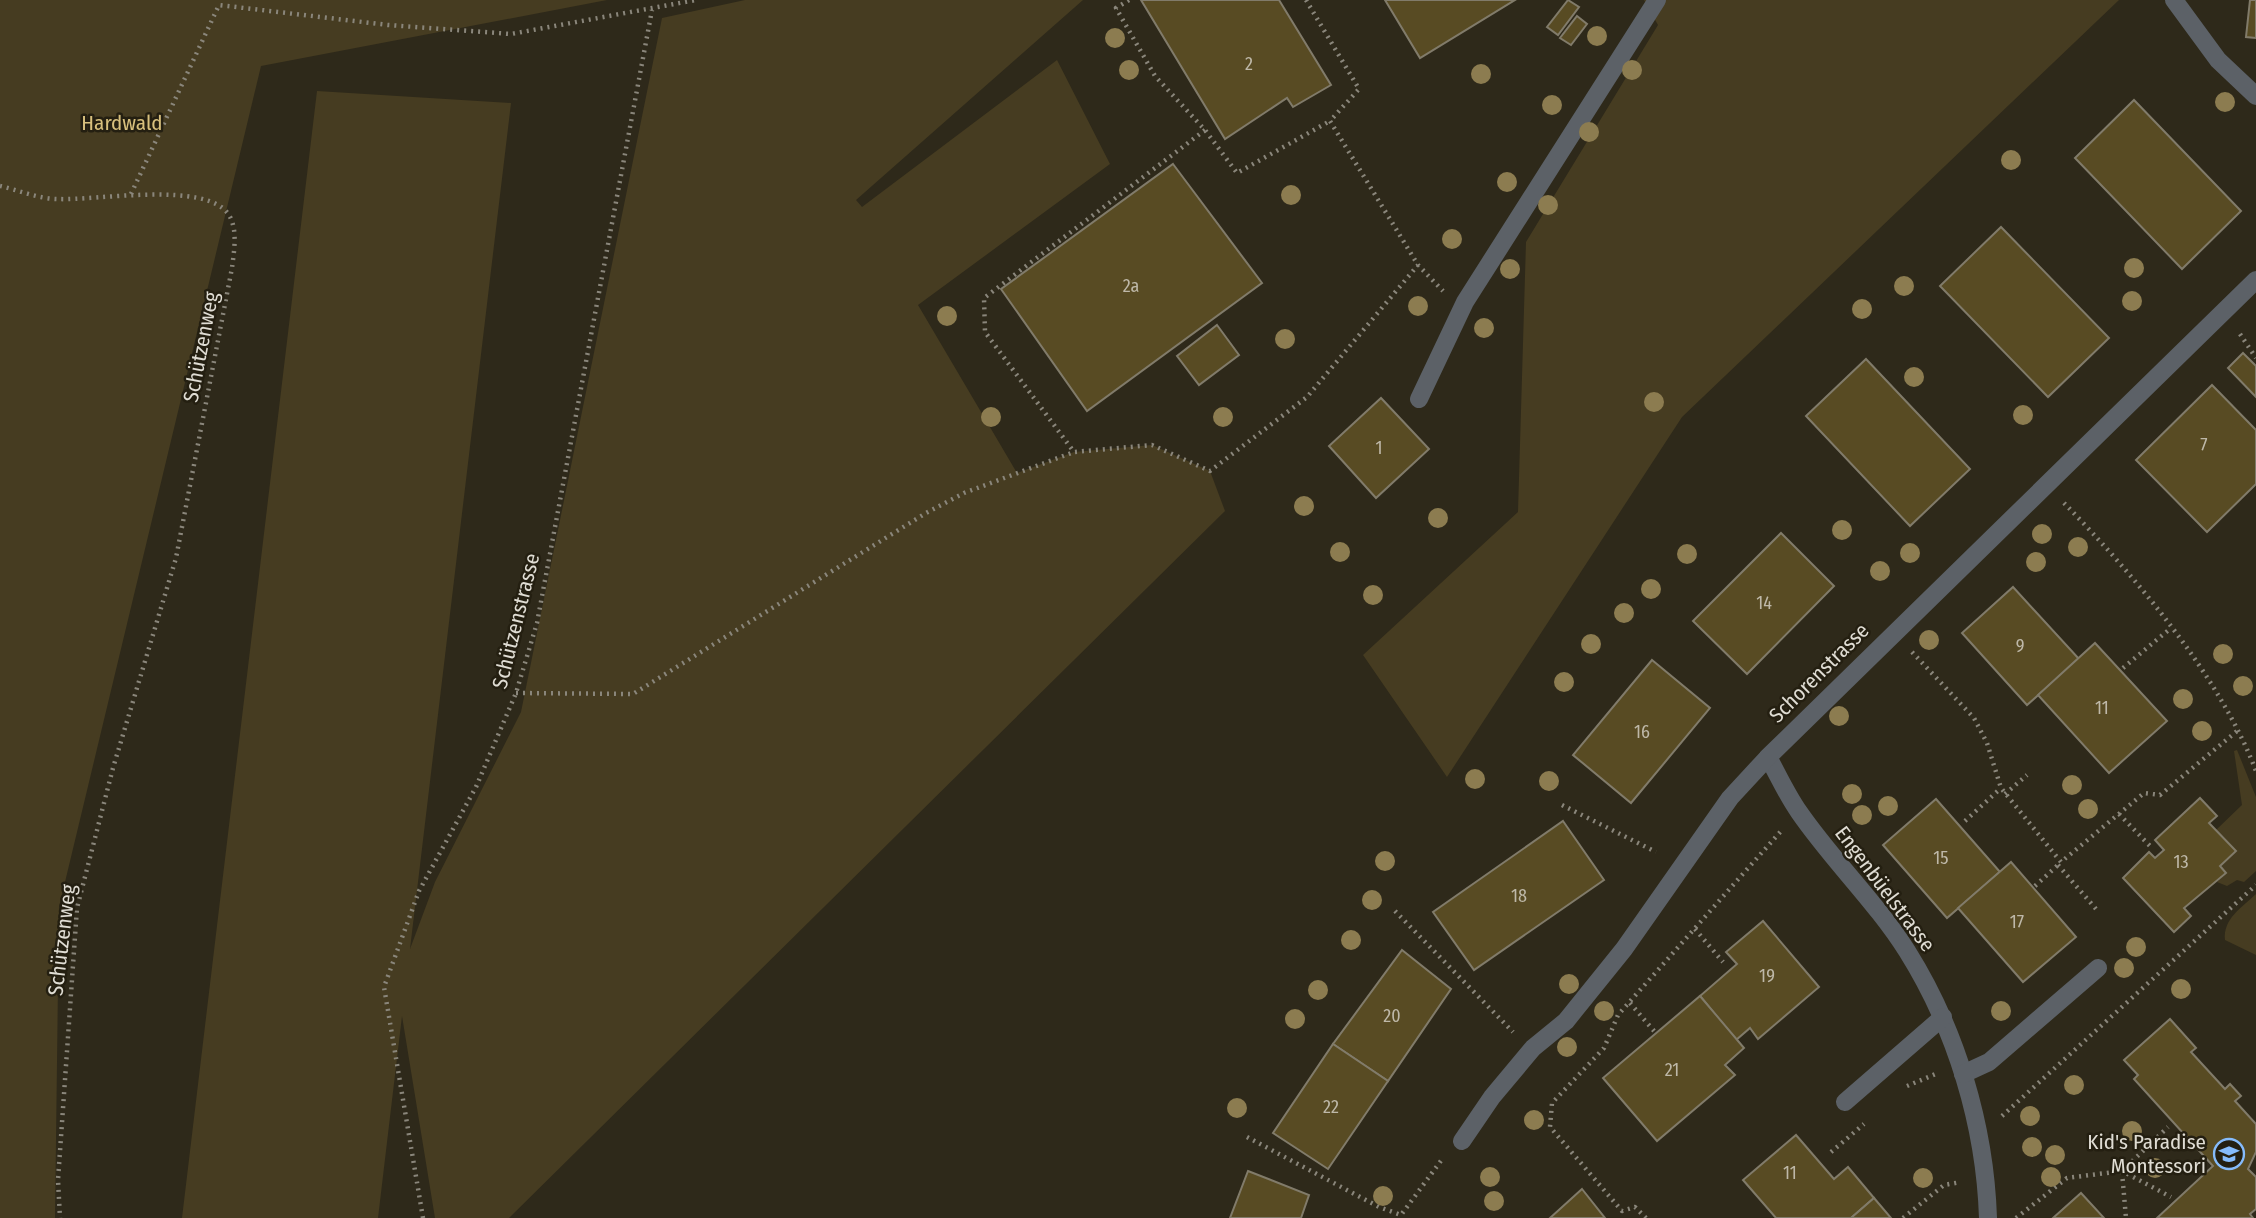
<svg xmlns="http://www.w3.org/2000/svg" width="2256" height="1218" viewBox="0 0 2256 1218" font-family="'Fira Sans Condensed',sans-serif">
<rect width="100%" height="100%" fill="#2e291a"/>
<!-- green -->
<g fill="#463c21">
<polygon points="0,0 607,0 261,66 59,907 55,1218 0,1218"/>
<polygon points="745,0 1083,0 856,200 862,207 1057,60 1110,164 918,305 1017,473 1074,452 1152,445 1210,471 1225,511 509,1218 435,1218 402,1016 378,1218 182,1218 317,91 511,103 410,949 435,882 521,712 662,18"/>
<polygon points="1644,0 2119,0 1682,417 1447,777 1363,655 1518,512 1526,242 1658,25"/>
<polygon points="2237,750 2256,797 2256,871 2244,882 2237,880 2227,886 2217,882 2226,873 2220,866 2235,851 2216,830 2242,805 2234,751"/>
<path d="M2256,894V955L2225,940C2223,919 2241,908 2256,894Z"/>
</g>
<!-- building -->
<g fill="#584b23" stroke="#817b6a" stroke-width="2">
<polygon points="1141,0 1279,0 1331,85 1293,107 1287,98 1225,139"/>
<polygon points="1385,0 1515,0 1420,58"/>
<polygon points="1568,0 1579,7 1558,35 1547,27"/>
<polygon points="2250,0 2256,0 2256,38 2246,37"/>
<polygon points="1577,16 1587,24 1571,45 1560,38"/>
<polygon points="2134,100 2241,211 2182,269 2075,158"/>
<polygon points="1173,164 1262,283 1087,411 1001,289"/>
<polygon points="2001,227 2109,338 2048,397 1940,286"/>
<polygon points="1217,325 1239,355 1199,385 1177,356"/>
<polygon points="2243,353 2256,366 2256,397 2228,368"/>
<polygon points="1866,359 1970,469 1910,526 1806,416"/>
<polygon points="2212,385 2256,430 2256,484 2207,532 2136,460"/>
<polygon points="1381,398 1429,449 1376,498 1329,446"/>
<polygon points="1781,533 1834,586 1747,674 1693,621"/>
<polygon points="2013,587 2079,659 2027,705 1962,633"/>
<polygon points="2095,643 2167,721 2109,773 2038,695"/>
<polygon points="1652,660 1710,708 1631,803 1573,755"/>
<polygon points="2200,798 2217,816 2209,823 2236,851 2220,866 2226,873 2184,908 2191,916 2174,932 2123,878 2149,852 2155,858 2164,850 2155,840"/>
<polygon points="1936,799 2000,872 1947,918 1883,845"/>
<polygon points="1563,821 1604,880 1474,970 1433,912"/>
<polygon points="2011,862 2076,937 2023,982 1958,908"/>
<polygon points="1763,921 1819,987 1758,1039 1750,1028 1736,1040 1700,996 1737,964 1726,952"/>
<polygon points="1402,950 1451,989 1388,1081 1333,1044"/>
<polygon points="1700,996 1744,1048 1725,1065 1735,1075 1657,1141 1603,1078"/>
<polygon points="2170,1019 2196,1048 2191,1052 2225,1089 2230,1084 2241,1096 2235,1101 2256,1124 2256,1152 2248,1169 2256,1177 2256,1209 2250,1214 2253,1218 2157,1218 2213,1166 2134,1079 2138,1075 2124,1060"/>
<polygon points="1333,1044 1388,1081 1328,1169 1273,1133"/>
<polygon points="1796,1135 1834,1179 1848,1167 1874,1198 1851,1218 1776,1218 1743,1180"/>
<polygon points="1248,1171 1309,1195 1301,1218 1230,1218"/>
<polygon points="1582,1189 1605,1218 1550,1218"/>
<polygon points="2081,1193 2104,1218 2053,1218"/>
<polygon points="1874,1198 1891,1218 1851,1218"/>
</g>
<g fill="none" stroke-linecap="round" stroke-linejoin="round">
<!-- path -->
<g stroke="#8a867b" stroke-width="4.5" stroke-dasharray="2 5" stroke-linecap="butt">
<polyline points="1129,0 1116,8 1155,76 1205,130 1237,173 1330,121"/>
<polyline points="1306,0 1359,89 1330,121 1418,265 1443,291"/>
<polyline points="1205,130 984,298 985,332 1074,452 1152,445 1210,471 1307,397 1418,265"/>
<path d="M0,186C18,190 39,199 58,199C95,201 207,180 229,215C238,230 234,251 232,268L176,558L113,768L77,908L58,1180L60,1218"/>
<polyline points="131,194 219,5 388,25 511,34 696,0"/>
<polyline points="2240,334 2256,358"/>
<path d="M2064,503C2134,575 2220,676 2256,771"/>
<polyline points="1912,652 1974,718 1987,743 2001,788 2061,862 2144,793 2160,795 2237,731"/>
<polyline points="2123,668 2171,628"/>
<polyline points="516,693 633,694 926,513 964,493 1074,452"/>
<polyline points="2005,794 2027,775"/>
<polyline points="1562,805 1656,852"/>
<polyline points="2119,814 2150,846"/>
<polyline points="1965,821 2001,788"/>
<polyline points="2058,865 2096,909"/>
<polyline points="2035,886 2058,865"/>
<polyline points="1395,911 1513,1032"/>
<polyline points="1695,929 1723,962"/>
<polyline points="1630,1003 1654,1031"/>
<polyline points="1907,1086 1938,1073"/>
<polyline points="2002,1116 2256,885"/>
<polyline points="1247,1137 1379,1207 1401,1215 1443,1158"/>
<polyline points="1831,1152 1864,1124"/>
<polyline points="2122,1171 2168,1127"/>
<polyline points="2122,1172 2126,1218"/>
<polyline points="423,1218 384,987 419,891 476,787 516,693 537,623 652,10"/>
<polyline points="1646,1218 1635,1207 1622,1211 1550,1127 1552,1103 1604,1048 1618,1015 1781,831"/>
<polyline points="1903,1218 1944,1185 1961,1182"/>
<polyline points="2016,1218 2067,1178 2122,1171 2171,1197"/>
</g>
<!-- minor -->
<g stroke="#5c6167" stroke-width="18">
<polyline points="2174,0 2218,60 2256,96"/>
<polyline points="1419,399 1465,302 1657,0"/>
<path d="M1768,757C1778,775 1787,795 1799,812C1832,860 1876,902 1907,951C1956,1029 1985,1125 1988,1218"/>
<polyline points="1963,1074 1989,1062 2098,968"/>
<polyline points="1845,1102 1943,1017"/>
<polyline points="1462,1141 1492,1097 1533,1048 1566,1021 1624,949 1730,798 1768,757 2256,280"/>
</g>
</g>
<!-- trees -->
<g fill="#8c7c50">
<circle cx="1597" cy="36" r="10"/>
<circle cx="1115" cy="38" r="10"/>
<circle cx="1129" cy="70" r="10"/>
<circle cx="1632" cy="70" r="10"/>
<circle cx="1481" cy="74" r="10"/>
<circle cx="2225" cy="102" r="10"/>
<circle cx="1552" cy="105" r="10"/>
<circle cx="1589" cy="132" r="10"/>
<circle cx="2011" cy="160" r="10"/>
<circle cx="1507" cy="182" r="10"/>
<circle cx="1291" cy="195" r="10"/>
<circle cx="1548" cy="205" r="10"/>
<circle cx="1452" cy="239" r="10"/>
<circle cx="2134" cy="268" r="10"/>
<circle cx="1510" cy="269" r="10"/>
<circle cx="1904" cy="286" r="10"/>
<circle cx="2132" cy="301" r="10"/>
<circle cx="1418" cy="306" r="10"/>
<circle cx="1862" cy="309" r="10"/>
<circle cx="947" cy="316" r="10"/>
<circle cx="1484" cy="328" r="10"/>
<circle cx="1285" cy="339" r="10"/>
<circle cx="1914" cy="377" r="10"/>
<circle cx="1654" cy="402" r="10"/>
<circle cx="2023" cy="415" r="10"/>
<circle cx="991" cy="417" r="10"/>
<circle cx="1223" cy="417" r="10"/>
<circle cx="1304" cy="506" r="10"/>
<circle cx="1438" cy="518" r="10"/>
<circle cx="1842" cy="530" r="10"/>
<circle cx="2042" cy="534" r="10"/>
<circle cx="2078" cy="547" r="10"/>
<circle cx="1340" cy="552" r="10"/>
<circle cx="1910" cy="553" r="10"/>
<circle cx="1687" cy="554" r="10"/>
<circle cx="2036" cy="562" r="10"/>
<circle cx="1880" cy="571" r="10"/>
<circle cx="1651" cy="589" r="10"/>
<circle cx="1373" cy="595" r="10"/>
<circle cx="1624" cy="613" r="10"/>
<circle cx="1929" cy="640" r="10"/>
<circle cx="1591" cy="644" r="10"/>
<circle cx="2223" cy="654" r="10"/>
<circle cx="1564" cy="682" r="10"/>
<circle cx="2243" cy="686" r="10"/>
<circle cx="2183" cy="699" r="10"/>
<circle cx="1839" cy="716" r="10"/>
<circle cx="2202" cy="731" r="10"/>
<circle cx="1475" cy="779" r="10"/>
<circle cx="1549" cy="781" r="10"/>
<circle cx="2072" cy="785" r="10"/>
<circle cx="1852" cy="794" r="10"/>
<circle cx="1888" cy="806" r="10"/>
<circle cx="2088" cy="809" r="10"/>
<circle cx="1862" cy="815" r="10"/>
<circle cx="1385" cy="861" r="10"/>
<circle cx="1372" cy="900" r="10"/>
<circle cx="1351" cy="940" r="10"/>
<circle cx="2136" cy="947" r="10"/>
<circle cx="2124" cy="968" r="10"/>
<circle cx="1569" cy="984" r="10"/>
<circle cx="2181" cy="989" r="10"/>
<circle cx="1318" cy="990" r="10"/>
<circle cx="1604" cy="1011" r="10"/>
<circle cx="2001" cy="1011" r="10"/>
<circle cx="1295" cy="1019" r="10"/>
<circle cx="1567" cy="1047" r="10"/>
<circle cx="2074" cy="1085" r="10"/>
<circle cx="1237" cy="1108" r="10"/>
<circle cx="2030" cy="1116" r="10"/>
<circle cx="1534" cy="1120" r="10"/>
<circle cx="2132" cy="1131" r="10"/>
<circle cx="2032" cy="1147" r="10"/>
<circle cx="2055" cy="1155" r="10"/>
<circle cx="2155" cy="1168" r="10"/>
<circle cx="1490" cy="1177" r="10"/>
<circle cx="2051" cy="1177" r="10"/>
<circle cx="1923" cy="1178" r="10"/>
<circle cx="1383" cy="1196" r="10"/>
<circle cx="1494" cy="1201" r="10"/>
</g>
<!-- icons -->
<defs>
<g id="school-ring" transform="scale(1.575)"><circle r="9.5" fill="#241f11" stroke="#85bbfb" stroke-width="1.5"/><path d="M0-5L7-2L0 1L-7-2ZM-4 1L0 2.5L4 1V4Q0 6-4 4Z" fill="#85bbfb"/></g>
</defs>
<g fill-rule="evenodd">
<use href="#school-ring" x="2229" y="1154"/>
</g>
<g text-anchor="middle" stroke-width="5" stroke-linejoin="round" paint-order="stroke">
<!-- number labels -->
<g font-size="18" fill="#beb8a8">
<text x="1249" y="70">2</text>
<text x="1131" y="292">2a</text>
<text x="2204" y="451">7</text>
<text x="1379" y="454">1</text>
<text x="1764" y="609">14</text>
<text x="2020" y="652">9</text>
<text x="2102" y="714">11</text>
<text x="1642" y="738">16</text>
<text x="1941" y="864">15</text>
<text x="2181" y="868">13</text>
<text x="1519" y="902">18</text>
<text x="2017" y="928">17</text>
<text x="1767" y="982">19</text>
<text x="1392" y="1022">20</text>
<text x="1672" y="1076">21</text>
<text x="1331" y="1113">22</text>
<text x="1790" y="1179">11</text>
</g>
<!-- park labels -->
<g font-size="21" fill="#d8c07d" stroke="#241f11">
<text x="122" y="130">Hardwald</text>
</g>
<!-- street labels -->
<g font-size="21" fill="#e0ddd4" stroke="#241f11">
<text transform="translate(201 347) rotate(-79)" y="7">Schützenweg</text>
<text transform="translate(516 621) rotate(-76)" y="7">Schützenstrasse</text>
<text transform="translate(1819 673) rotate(-45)" y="7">Schorenstrasse</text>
<text transform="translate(1885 889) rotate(53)" y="7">Engenbüelstrasse</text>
<text transform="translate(62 940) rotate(-83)" y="7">Schützenweg</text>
</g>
<!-- poi labels -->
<g font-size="21" fill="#e0ddd4" stroke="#241f11" text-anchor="end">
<text x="2206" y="1149">Kid's Paradise<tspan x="2206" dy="24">Montessori</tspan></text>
</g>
</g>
</svg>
